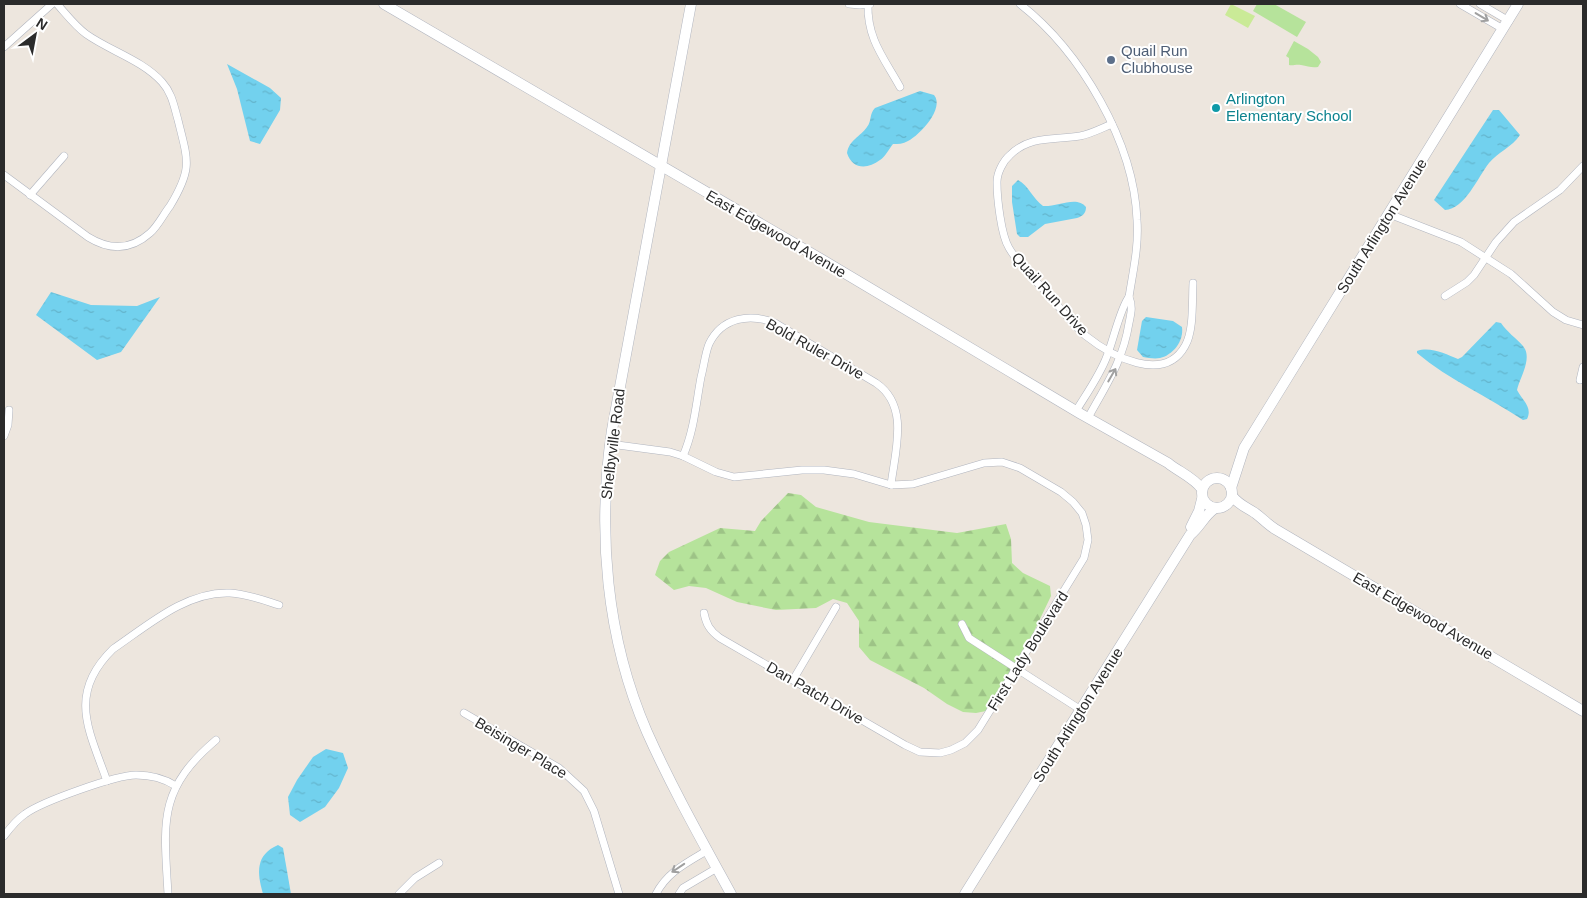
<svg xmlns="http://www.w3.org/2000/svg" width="1587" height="898" viewBox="0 0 1587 898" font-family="Helvetica,sans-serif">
<defs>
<pattern id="forest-firs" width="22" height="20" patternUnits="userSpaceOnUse" patternTransform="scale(1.25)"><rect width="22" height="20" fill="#b6e39b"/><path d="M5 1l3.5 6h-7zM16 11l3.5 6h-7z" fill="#9dc386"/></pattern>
<pattern id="water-ripples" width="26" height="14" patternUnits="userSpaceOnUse" patternTransform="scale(1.25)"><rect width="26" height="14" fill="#72d1ee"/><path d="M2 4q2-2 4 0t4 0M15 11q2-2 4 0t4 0" fill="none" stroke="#63b4cc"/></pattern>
</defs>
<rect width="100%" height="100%" fill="#ede6de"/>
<!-- forest -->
<polygon fill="url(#forest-firs)" points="788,493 801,495 816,507 869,522 957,533 1006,524 1011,539 1012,563 1023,573 1050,586 1051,596 1016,669 991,710 976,713 963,712 947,704 924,688 870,660 859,647 859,621 847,603 833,599 816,608 776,610 737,602 706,588 689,586 674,590 655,575 660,561 669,552 720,528 755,531 761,521"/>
<!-- park -->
<g fill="#b6e39b">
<polygon points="1257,4 1274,4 1306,22 1297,37 1253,11"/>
<path d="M1294,41L1308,49L1318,57L1321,62L1318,67C1311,68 1308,66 1301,65C1296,64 1293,66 1289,65V58L1286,56Z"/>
</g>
<!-- pitch -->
<polygon fill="#caea97" points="1231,4 1255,16 1248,28 1225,15"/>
<!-- water -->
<g fill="url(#water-ripples)">
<polygon points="227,64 270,88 281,98 280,110 260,144 250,141 237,89"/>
<path d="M920,91L934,95C945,108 920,135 908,141C903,144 898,144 893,144C889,149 885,157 880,160C867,170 852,169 847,153C849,140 860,137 867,127C872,121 869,114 875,108Z"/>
<path d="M1493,110H1499L1520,135C1512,147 1498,152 1489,163C1478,177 1465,209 1445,210L1434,200Z"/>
<path d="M1018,180C1029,186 1033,199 1043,206C1057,207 1077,195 1086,207C1086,213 1083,216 1077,218L1045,224L1028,237H1020L1017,234L1012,202V186Z"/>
<polygon points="51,292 91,305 137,306 160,297 121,352 97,360 36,315"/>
<path d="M1146,317L1173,321L1182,327C1184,341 1173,355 1160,358C1155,359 1148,358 1143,357L1137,350L1142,321Z"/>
<path d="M1496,322L1501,323C1507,332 1516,338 1523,346C1533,358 1520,377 1517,390C1522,400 1533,407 1527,419L1523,420C1489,397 1449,380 1417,353V351C1430,346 1446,354 1458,359L1462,357Z"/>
<polygon points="326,749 343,753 348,768 339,788 325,807 300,822 290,815 288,797 297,780 313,757"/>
<path d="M278,845L283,848L291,894H263C257,873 255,855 278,845Z"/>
</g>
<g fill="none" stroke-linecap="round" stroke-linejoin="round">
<!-- minor casing -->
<g stroke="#b1b5bf" stroke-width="8">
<g id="minor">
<polyline points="849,4 860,5 870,4"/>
<path d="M868,4C867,39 884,58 900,87"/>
<path d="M1020,4C1081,52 1134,142 1137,220C1139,246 1133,271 1129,297C1121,306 1113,341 1107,356C1100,375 1087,393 1076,411"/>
<polyline points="1460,4 1503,29"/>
<polyline points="1480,4 1509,21"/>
<polyline points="4,47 52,4"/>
<path d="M1112,124C1102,128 1091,134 1080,136C1055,140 1030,135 1010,155C1003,161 997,173 997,182C997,198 1001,235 1009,248C1019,265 1035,280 1048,294C1060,308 1072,324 1086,336C1111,356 1164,384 1185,346C1194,331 1192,301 1193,283"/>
<path d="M4,175L88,237C109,250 130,251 150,233C158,226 163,215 170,206C193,168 188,161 178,120C174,106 172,93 162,82C142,60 110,51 86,34C75,26 66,14 57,4"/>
<polyline points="30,195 64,156"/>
<polyline points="1389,214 1461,242 1511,274 1553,312 1566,320 1583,325"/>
<polyline points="1445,296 1467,282 1474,275 1496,242 1514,222 1560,190 1583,166"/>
<polyline points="1580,380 1583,367"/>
<path d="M1088,418C1106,385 1123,361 1129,323C1131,313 1133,306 1129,297"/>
<polyline points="4,436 8,425 9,410"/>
<path d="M610,444L670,452L683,456L716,472L734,477L802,470H824L854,474L891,485L913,484L984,463L1002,462L1020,468L1061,492L1073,502L1082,513L1086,525L1088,540L1084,558L978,730L965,743L951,750L940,753L920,752L905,745L720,638C710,631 706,624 704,613"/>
<path d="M683,456C694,431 696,404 701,377C704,366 705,354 709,344C722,317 750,313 775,323L876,383C910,406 895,451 891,485"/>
<polyline points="962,624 969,638 1081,710"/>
<polyline points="793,680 836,607"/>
<polyline points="464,713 559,768 584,791 594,811 619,894"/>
<path d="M107,781C89,730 67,694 113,649C147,626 186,591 230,593C247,594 263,600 279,605"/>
<path d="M4,836C10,828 16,820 25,814C41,802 116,775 136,775C150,775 165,779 176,786"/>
<path d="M168,894C164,823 157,790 216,740"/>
<polyline points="399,894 415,878 439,863"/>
<path d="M656,894C667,872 688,862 708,850"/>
<polyline points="679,894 683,888 717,868"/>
</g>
</g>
<!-- secondary casing -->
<g stroke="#b1b5bf" stroke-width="11">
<g id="secondary">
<path d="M384,4L821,259L1081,414L1168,463C1179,472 1193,477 1202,489"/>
<path d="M691,4L612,430C597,531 606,638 647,732C672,788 702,841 731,894"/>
<circle cx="1217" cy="493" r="15"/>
<polyline points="1231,488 1244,448 1518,4"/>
<path d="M1232,496C1239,505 1246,507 1255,513C1262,518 1267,524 1275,529L1583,711"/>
<polyline points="1191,527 1199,511 1202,499"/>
<path d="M965,894L1190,535C1200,527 1204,516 1214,509"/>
</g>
</g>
<!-- minor -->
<use href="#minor" stroke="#fff" stroke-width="7"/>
<!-- secondary -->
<use href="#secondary" stroke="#fff" stroke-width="10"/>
</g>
<!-- one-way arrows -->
<defs><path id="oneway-shaft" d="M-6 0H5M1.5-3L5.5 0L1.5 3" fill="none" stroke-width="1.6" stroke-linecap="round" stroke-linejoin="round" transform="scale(1.25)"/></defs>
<g stroke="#a0a0a0">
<use href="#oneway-shaft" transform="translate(1482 17) rotate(31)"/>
<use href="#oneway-shaft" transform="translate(1112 375) rotate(-60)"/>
<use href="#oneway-shaft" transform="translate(678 868) rotate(146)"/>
</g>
<!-- markers -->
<circle fill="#5c6f8a" stroke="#fff" stroke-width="2" cx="1111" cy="60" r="5"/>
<circle fill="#0f9aa8" stroke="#fff" stroke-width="2" cx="1216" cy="108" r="5"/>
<g text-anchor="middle" stroke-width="4" stroke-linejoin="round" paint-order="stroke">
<!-- service labels -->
<g font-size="15" fill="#4e5e75" stroke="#fff" text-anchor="start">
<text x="1121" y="56">Quail Run<tspan x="1121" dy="17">Clubhouse</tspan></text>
</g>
<!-- culture labels -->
<g font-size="15" fill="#0d838f" stroke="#fff" text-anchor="start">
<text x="1226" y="104">Arlington<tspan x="1226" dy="17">Elementary School</tspan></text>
</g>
<!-- street labels -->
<g font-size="15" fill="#2b2b2b" stroke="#fff">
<text transform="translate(1382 226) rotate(-58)" y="5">South Arlington Avenue</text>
<text transform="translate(776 234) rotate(30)" y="5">East Edgewood Avenue</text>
<text transform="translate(1050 294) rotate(48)" y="5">Quail Run Drive</text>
<text transform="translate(815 349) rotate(29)" y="5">Bold Ruler Drive</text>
<text transform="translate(613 444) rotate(-83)" y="5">Shelbyville Road</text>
<text transform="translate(1423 616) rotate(30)" y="5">East Edgewood Avenue</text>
<text transform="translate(1028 651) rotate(-58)" y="5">First Lady Boulevard</text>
<text transform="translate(815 693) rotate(30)" y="5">Dan Patch Drive</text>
<text transform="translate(1078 715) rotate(-58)" y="5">South Arlington Avenue</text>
<text transform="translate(521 748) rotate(31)" y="5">Beisinger Place</text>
</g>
</g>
<!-- border -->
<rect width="1587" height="898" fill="none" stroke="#2b2b2b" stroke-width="10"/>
<!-- north arrow -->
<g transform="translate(35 35) rotate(32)" stroke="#ffffff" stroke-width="4" paint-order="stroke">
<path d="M0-4L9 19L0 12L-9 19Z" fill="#2b2b2b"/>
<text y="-8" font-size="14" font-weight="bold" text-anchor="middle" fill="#2b2b2b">N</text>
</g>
</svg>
